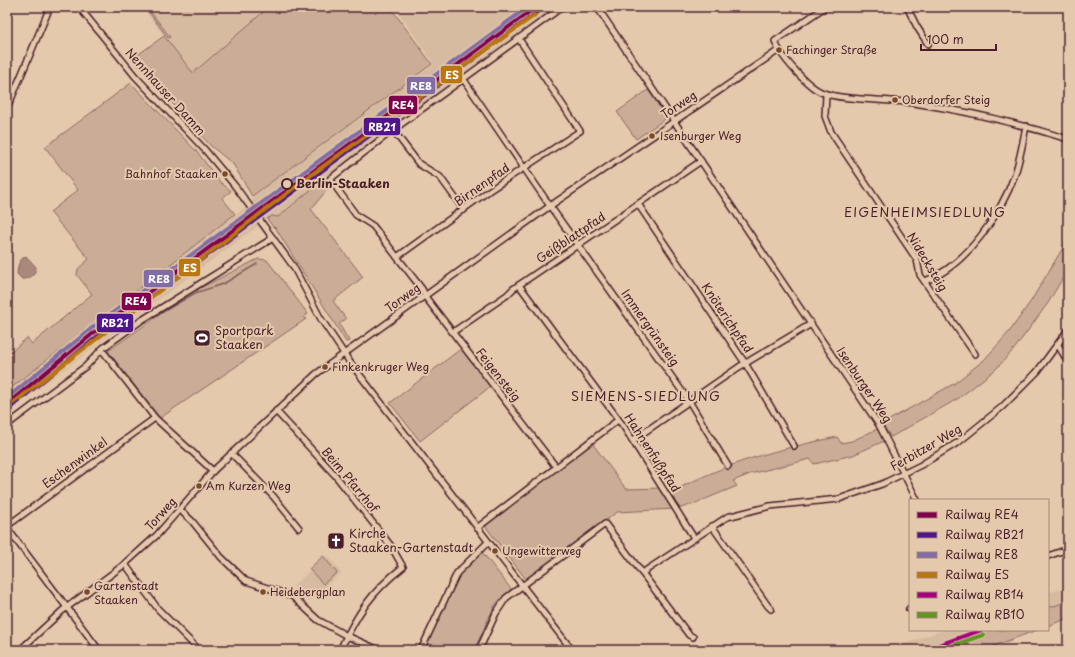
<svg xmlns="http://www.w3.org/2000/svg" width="1075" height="657" viewBox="0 0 1075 657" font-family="'Playpen Sans',sans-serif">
<rect width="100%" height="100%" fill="#e4c9ac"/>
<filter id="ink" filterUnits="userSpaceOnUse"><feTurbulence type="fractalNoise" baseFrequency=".025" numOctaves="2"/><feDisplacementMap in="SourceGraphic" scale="8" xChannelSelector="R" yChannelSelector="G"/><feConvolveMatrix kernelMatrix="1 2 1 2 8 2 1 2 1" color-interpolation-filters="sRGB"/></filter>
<g filter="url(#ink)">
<!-- built -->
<g fill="#d7bba1">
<polygon points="142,7 269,7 193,73"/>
<polygon points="394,7 555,7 343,163 278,217 271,216 7,412 7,391 9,387 237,214 252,202 254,195 434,64"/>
<polygon points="327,555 341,573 309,601 293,586"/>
<polygon points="1068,587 1068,601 1048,608 1048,593"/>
<polygon points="943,630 986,630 931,650 876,650 895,643 898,646"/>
</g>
<!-- green -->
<g fill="#cbad97" stroke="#8a6661">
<polygon points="145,7 147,7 170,37 168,38"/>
<polygon points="269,7 390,7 432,64 252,196 233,164 211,146 132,59 164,36 193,73"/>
<polygon points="131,83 198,153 220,182 230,190 231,191 222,198 235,214 7,391 7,355 27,338 32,344 92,294 77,275 78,269 89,259 50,212 78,190 45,147"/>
<polygon points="648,90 665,115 665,119 636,139 617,112"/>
<polygon points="325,178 331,185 311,209 363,277 333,301 346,319 339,324 349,341 346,342 275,227 274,228 267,219 272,216 278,217"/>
<polygon points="1068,231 1068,269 1048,303 1015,348 996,369 959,398 891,437 882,424 955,383 984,360 1010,331 1031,301 1064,246"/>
<polygon points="258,259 267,260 308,314 304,317 306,319 160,418 108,351 168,309 194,294 200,288"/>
<polygon points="462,348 491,386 420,441 390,403"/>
<path d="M877,429L884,441L853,455L814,464L810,459L750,474L733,481L737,486L691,505L677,509L668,494C725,463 774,450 837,437L841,443L852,441Z"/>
<polygon points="592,443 626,489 661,488 674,509 617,512 529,579 525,578 486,527 486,524"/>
<polygon points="482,552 511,589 495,605 474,650 424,650 459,574"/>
<polygon points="323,556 337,573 323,584 309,569"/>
<polygon points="1068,601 1068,618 1048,626 1048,608"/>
<polygon points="986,630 1037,630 983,650 931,650"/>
</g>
<!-- water -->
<path fill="#aa887b" stroke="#845e5b" d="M26,256L36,267C35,276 30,279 22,279L17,274C18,266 18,260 26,256Z"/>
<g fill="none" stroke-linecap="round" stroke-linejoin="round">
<!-- stream -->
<g stroke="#845e5b" stroke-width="1.5">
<polyline points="144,323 195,293 223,284 257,264"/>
<polyline points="106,350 140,325"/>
</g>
<!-- street casing -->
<g stroke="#4a1f2b" stroke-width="8">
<g id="street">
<polyline points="79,7 135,76 205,150 235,186 293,266 321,319 349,361 572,650"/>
<polyline points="597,7 879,425 917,500"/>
<path d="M825,7L775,41C779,55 807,86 821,92C842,101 889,99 914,103C967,111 1017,123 1068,139"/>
<polyline points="907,7 917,27 928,44"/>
<polyline points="464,80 550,206 689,401 728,466"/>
<polyline points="826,94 825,116 831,132 917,260 920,275 975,354"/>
<polyline points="7,109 50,7"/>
<polyline points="393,130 419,164 440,177 464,210"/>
<polyline points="638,204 745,363 794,446"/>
<polyline points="397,257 490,190 580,131 519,39"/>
<path d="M925,281C966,266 1001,214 1015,174C1020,159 1023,142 1026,126"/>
<polyline points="519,285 624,427 694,538"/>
<polyline points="453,332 507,295 513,289 701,161"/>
<polyline points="1058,345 1068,362"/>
<polyline points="102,350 155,418 213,471"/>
<path d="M276,411L335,475L391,546L403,567C371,592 357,614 340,650"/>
<polyline points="7,425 86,366 103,348 142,320 273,238"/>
<polyline points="633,440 739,367 811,324"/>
<polyline points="231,453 273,496 299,528"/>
<polyline points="556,467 427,299 422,289 373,226 356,215 330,179 393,130 562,7"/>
<polyline points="180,510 192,521 221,557 246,581 292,596 318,620 347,636 379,650"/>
<polyline points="7,526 155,418"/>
<polyline points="712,526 768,606 771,609"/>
<polyline points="7,528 99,650"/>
<polyline points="477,528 618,420"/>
<polyline points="7,540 12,535"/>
<polyline points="1048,556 1068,549"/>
<polyline points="125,564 158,609 199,650"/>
<polyline points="642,573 727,517 770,506 839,499 882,484 921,465 960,441 1002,407 1037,372 1068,330"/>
<polyline points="909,609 910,608"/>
<polyline points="20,650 62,611 125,564 157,535 213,471 316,374 550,206 779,50"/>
<polyline points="421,650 457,573 488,542"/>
<polyline points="479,650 496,613 506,598 605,524 689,635 693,637"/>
</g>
</g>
<!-- street -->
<use href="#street" stroke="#e4c9ac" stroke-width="5"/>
<!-- rail-1 casing -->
<g stroke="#e4c9ac" stroke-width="7">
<polyline id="rail-1" points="7,404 96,331 536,7"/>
</g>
<!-- rail-2 casing -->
<g stroke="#e4c9ac" stroke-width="7">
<polyline id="rail-2" points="10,408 99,335 539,11"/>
</g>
<!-- rail-3 casing -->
<g stroke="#e4c9ac" stroke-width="7">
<polyline id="rail-3" points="7,398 93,327 528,7"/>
</g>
<!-- rail-4 casing -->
<g stroke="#e4c9ac" stroke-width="7">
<polyline id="rail-4" points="13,403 307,178 535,15"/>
</g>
<!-- rail-5 casing -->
<g stroke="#e4c9ac" stroke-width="7">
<polyline id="rail-5" points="925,650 981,630"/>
</g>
<!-- rail-6 casing -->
<g stroke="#e4c9ac" stroke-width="7">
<polyline id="rail-6" points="940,650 983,635"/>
</g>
<!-- rail-1 -->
<use href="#rail-1" stroke="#80004d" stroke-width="4"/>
<!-- rail-2 -->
<use href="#rail-2" stroke="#501689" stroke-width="4"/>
<!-- rail-3 -->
<use href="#rail-3" stroke="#816da6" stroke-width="4"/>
<!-- rail-4 -->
<use href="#rail-4" stroke="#ba770f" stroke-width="4"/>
<!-- rail-5 -->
<use href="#rail-5" stroke="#a5027d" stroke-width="4"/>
<!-- rail-6 -->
<use href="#rail-6" stroke="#629523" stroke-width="4"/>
</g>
</g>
<!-- icons -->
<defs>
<g id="stadium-square" transform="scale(0.9)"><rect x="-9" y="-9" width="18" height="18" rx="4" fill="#4a1f2b" stroke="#e4c9ac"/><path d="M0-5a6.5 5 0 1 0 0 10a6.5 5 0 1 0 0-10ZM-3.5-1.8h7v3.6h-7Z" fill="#fff"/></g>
<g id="church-square" transform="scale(0.9)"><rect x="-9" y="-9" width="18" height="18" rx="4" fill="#4a1f2b" stroke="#e4c9ac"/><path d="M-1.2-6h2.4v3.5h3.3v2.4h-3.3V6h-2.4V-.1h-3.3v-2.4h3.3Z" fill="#fff"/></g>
</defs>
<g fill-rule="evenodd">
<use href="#stadium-square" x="202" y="338"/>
<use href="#church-square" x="336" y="541"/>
</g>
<!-- markers -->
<g fill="#7a4b2a" stroke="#e4c9ac" stroke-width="1.5">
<circle cx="779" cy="50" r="3.5"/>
<circle cx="895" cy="100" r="3.5"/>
<circle cx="652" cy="136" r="3.5"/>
<circle cx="225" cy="174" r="3.5"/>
<circle cx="325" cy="367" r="3.5"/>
<circle cx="199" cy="486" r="3.5"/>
<circle cx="495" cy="551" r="3.5"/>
<circle cx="87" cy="592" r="3.5"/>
<circle cx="263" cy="592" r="3.5"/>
</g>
<circle fill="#e4c9ac" stroke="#4a1f2b" stroke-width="2" cx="287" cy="184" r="5"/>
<g text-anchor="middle" stroke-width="4" stroke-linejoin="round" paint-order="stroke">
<!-- bus labels -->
<g font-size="11" fill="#4a1f2b" stroke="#e4c9ac" text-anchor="start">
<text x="786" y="54">Fachinger Straße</text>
<text x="902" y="104">Oberdorfer Steig</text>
<text x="660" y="140">Isenburger Weg</text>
<text x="218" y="178" text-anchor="end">Bahnhof Staaken</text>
<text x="332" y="371">Finkenkruger Weg</text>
<text x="206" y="490">Am Kurzen Weg</text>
<text x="502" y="555">Ungewitterweg</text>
<text x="94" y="590">Gartenstadt<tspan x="94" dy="14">Staaken</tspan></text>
<text x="270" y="596">Heidebergplan</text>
</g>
<!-- street labels -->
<g font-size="12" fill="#4a1f2b" stroke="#e4c9ac">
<text transform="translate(165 92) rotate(48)" y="4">Nennhauser Damm</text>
<text transform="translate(679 105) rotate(-34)" y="4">Torweg</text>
<text transform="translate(482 185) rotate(-35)" y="4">Birnenpfad</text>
<text transform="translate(571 238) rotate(-34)" y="4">Geißblattpfad</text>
<text transform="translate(927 262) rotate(59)" y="4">Nidecksteig</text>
<text transform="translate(403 298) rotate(-36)" y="4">Torweg</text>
<text transform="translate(727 318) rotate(56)" y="4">Knöterichpfad</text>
<text transform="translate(650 328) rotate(55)" y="4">Immergrünsteig</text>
<text transform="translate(498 375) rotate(52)" y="4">Feigensteig</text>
<text transform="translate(864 385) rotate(56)" y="4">Isenburger Weg</text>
<text transform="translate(926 448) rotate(-30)" y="4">Ferbitzer Weg</text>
<text transform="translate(652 453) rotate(57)" y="4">Hahnenfußpfad</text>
<text transform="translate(75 463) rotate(-36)" y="4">Eschenwinkel</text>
<text transform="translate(350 480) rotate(50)" y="4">Beim Pfarrhof</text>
<text transform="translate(161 514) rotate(-48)" y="4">Torweg</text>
</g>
<!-- stop labels -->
<g font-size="12" font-weight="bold" fill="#4a1f2b" stroke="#e4c9ac" text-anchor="start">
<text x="296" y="188">Berlin-Staaken</text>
</g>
<!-- poi labels -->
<g font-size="12" fill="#4a1f2b" stroke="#e4c9ac" text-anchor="start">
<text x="215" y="335">Sportpark<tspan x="215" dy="14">Staaken</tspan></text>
<text x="349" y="538">Kirche<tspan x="349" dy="14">Staaken-Gartenstadt</tspan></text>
</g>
<!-- neighbourhood labels -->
<g font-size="13" letter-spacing="1" fill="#4a1f2b" stroke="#e4c9ac">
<text x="925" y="217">EIGENHEIMSIEDLUNG</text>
<text x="646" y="401">SIEMENS-SIEDLUNG</text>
</g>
</g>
<g stroke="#e4c9ac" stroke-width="1.5">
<rect x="440" y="65" width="23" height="19" rx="4" fill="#ba770f"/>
<rect x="406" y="76" width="30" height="19" rx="4" fill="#816da6"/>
<rect x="388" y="95" width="30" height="20" rx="4" fill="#80004d"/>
<rect x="363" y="117" width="38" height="19" rx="4" fill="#501689"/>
<rect x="178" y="258" width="23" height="19" rx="4" fill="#ba770f"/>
<rect x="143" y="269" width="31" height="19" rx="4" fill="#816da6"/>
<rect x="121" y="292" width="31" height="19" rx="4" fill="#80004d"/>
<rect x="96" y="313" width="38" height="20" rx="4" fill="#501689"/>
</g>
<g font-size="11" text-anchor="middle" font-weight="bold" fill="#fff">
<text x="452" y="79">ES</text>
<text x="421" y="90">RE8</text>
<text x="403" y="109">RE4</text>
<text x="382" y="131">RB21</text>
<text x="190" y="272">ES</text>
<text x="159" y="283">RE8</text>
<text x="136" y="305">RE4</text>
<text x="115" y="327">RB21</text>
</g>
<!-- margin -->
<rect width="1075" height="657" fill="none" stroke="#e4c9ac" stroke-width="24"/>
<rect x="12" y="12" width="1051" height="633" fill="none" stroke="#4a1f2b" stroke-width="1.5" filter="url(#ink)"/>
<!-- legend -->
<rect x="909" y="499" width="140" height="132" fill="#e4c9ac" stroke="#a68578"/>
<rect x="917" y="512" width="20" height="6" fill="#80004d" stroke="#a68578"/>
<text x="945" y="519" font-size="12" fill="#4a1f2b">Railway RE4</text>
<rect x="917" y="532" width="20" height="6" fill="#501689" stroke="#a68578"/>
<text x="945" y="539" font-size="12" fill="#4a1f2b">Railway RB21</text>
<rect x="917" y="552" width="20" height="6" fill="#816da6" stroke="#a68578"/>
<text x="945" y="559" font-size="12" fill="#4a1f2b">Railway RE8</text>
<rect x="917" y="572" width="20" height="6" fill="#ba770f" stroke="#a68578"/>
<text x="945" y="579" font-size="12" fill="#4a1f2b">Railway ES</text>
<rect x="917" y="592" width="20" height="6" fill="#a5027d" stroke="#a68578"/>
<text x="945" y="599" font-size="12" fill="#4a1f2b">Railway RB14</text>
<rect x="917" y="612" width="20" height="6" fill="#629523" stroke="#a68578"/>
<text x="945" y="619" font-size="12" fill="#4a1f2b">Railway RB10</text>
<!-- scale -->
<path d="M921 44v6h75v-6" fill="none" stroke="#4a1f2b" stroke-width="2"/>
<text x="927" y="44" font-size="12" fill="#4a1f2b" stroke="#e4c9ac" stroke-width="3" paint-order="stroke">100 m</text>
</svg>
